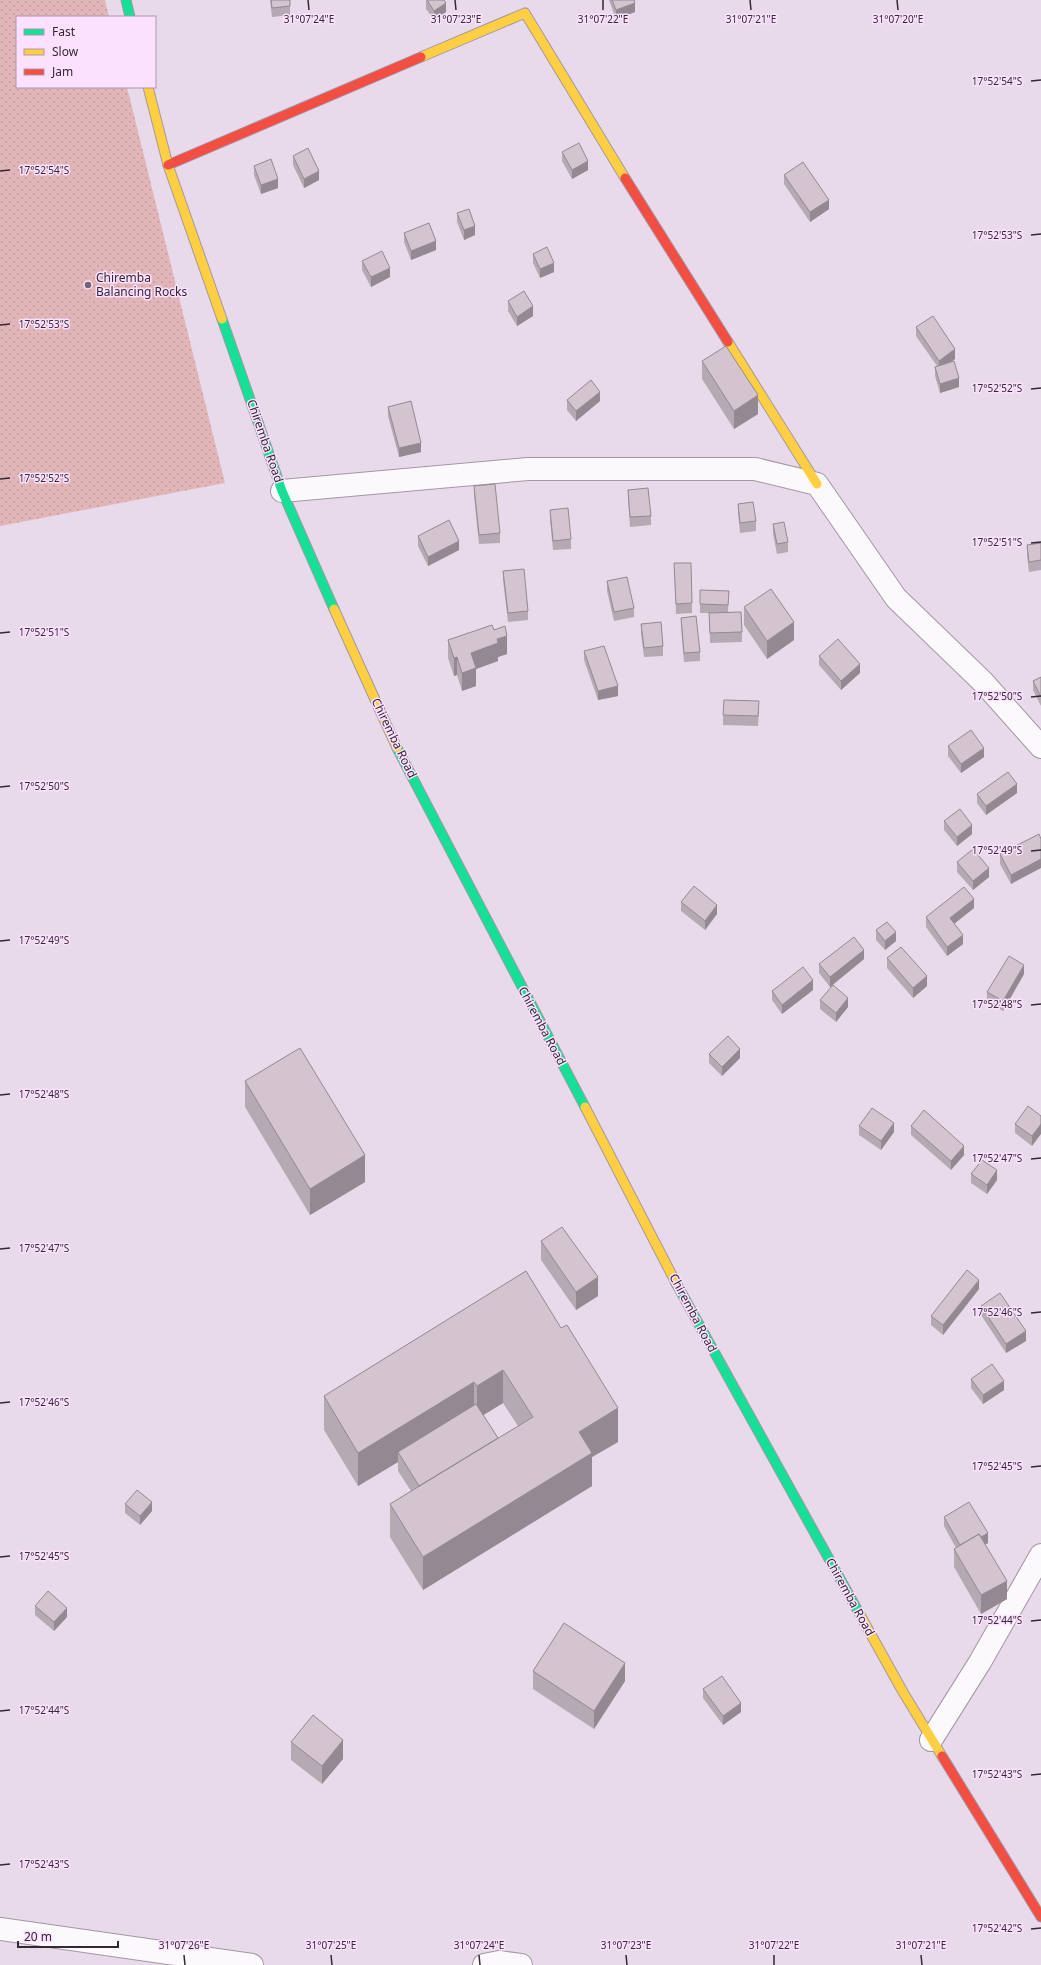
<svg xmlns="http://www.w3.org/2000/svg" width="1041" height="1965" viewBox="0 0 1041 1965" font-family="'Noto Sans',sans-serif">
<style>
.park{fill:url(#park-dots)}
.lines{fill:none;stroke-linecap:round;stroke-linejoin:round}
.street-casing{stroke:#a397a4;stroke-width:24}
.fast-casing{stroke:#a397a4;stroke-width:11}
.slow-casing{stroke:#a397a4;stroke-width:11}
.jam-casing{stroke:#a397a4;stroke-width:11}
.street{stroke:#fcf9fc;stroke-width:22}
.fast{stroke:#16e098;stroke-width:9}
.slow{stroke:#ffcf43;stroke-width:9}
.jam{stroke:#f24e42;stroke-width:9}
.wall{fill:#b5a9b2;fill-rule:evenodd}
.shaded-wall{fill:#948991}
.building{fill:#d3c4cf;stroke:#948991}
.ticks{fill:none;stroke:#332833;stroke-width:1.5}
.poi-dot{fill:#736673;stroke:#fce1ff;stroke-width:1.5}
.labels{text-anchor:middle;stroke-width:3;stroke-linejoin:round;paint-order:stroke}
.poi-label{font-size:12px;fill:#332833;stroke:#fce1ff;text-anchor:start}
.street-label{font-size:12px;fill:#332833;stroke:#fce1ff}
.ticks-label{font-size:10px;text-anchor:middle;fill:#332833;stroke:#fce1ff;stroke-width:3;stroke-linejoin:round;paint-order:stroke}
</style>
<defs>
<pattern id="park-dots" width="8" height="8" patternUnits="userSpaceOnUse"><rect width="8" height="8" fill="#e2b6b9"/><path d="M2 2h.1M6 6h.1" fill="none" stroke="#c29ca0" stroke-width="1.8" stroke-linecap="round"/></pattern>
</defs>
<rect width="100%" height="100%" fill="#e9daeb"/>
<!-- park -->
<path class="park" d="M 0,0 L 105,0 L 109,17 L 17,17 L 17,87 L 127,87 L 225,483 L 0,526 Z"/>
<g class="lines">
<defs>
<path id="street" d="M 282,491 L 528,469 L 755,469 L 817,484 L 896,598 L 984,683 L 1041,747
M 931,1740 L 980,1662 L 1041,1555
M 0,1929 L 252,1965
M 484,1965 L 499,1962 L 521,1965"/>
<path id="fast" d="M 126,0 L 130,17
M 222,319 L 282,491 L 334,609
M 397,748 L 585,1107
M 676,1283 L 859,1613"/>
<path id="slow" d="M 421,57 L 525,13 L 625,178
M 148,87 L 168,165 L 222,319
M 728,342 L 817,484
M 334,609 L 397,748
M 585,1107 L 676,1283
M 859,1613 L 903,1692 L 942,1756"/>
<path id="jam" d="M 168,165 L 421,57
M 625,178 L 728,342
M 942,1756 L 1041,1917"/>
</defs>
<!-- street casing -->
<use href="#street" class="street-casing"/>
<!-- fast casing -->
<use href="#fast" class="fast-casing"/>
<!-- slow casing -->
<use href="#slow" class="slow-casing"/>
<!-- jam casing -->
<use href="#jam" class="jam-casing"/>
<!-- street -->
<use href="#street" class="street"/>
<!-- fast -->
<use href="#fast" class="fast"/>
<!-- slow -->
<use href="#slow" class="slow"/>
<!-- jam -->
<use href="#jam" class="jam"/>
</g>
<!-- wall -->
<path class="wall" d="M 270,0 L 290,0 L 290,15 L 272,17 Z
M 426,0 L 446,12 L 434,20 L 426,9 Z
M 609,0 L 634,0 L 635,12 L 616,19 Z
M 562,152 L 588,170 L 572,179 L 562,161 Z
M 293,156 L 319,180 L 304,188 L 293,165 Z
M 254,166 L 278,188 L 261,194 L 254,175 Z
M 784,175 L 829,209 L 810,222 L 784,184 Z
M 457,213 L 475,235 L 464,240 L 457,222 Z
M 404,233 L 436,250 L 411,260 L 404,242 Z
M 533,254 L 554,272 L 540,278 L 533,263 Z
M 362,261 L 390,277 L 371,287 L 362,270 Z
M 508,301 L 533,316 L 517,326 L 508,311 Z
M 916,327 L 955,359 L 950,362 L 959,387 L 940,393 L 935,376 L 935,367 L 937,366 L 916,336 Z
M 702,361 L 758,414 L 734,429 L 702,379 Z
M 567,400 L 600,401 L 576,421 L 567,410 Z
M 388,407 L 421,452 L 399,457 L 388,416 Z
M 474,486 L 500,533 L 500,543 L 479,544 L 474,495 Z
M 628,490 L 651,516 L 651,525 L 630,527 L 628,499 Z
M 738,504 L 756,521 L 756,531 L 740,533 L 738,513 Z
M 550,510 L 571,539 L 571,549 L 553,550 L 550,519 Z
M 773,524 L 788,542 L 788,552 L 777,554 L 773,534 Z
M 418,536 L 459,550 L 428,566 L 418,546 Z
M 1041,543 L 1041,570 L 1029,572 L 1027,555 L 1027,545 Z
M 674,563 L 692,603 L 692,613 L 676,614 Z
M 503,571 L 528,611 L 528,620 L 508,622 L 503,580 Z
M 607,581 L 634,608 L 634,617 L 614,621 L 607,591 Z
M 700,590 L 729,591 L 728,612 L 742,632 L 742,642 L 710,643 L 709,613 L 700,613 Z
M 744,607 L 794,640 L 767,659 L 744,625 Z
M 681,618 L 700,652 L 700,661 L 684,662 L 681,627 Z
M 641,624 L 663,646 L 663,656 L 644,657 L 641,633 Z
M 494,630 L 507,654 L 498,657 L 498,661 L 476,669 L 476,686 L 462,691 L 457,675 L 454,676 L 448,658 L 448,640 Z
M 584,651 L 618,696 L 598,700 L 584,660 Z
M 819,656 L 860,673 L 841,690 L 819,665 Z
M 1041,677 L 1041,706 L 1033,690 L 1033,681 Z
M 759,711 L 758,726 L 723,725 L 723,715 Z
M 948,746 L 984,757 L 961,773 L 948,756 Z
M 1017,793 L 986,815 L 977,803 L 977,794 Z
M 944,821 L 972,834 L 957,846 L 944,830 Z
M 1039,834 L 1011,884 L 1000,864 L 1000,854 Z
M 957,862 L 989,877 L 973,890 L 957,872 Z
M 681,902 L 717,914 L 705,930 L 681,911 Z
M 974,908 L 954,924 L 963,944 L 947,956 L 926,927 L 926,917 Z
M 876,930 L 896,941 L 885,950 L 876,940 Z
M 887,958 L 927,986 L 913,998 L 887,968 Z
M 864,959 L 830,987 L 819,973 L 819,964 Z
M 1024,974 L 1003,1011 L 987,1002 L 987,992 Z
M 813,990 L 782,1014 L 772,1000 L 772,991 Z
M 820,1000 L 848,1007 L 836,1022 L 820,1009 Z
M 709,1054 L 740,1058 L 722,1076 L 709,1063 Z
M 245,1081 L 365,1182 L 310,1215 L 245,1107 Z
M 1041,1116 L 1032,1146 L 1015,1133 L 1015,1124 Z
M 859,1126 L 894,1132 L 881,1150 L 859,1135 Z
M 911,1126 L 964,1155 L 951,1170 L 911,1135 Z
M 971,1174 L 997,1180 L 987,1194 L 971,1183 Z
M 541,1241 L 598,1296 L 576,1310 L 541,1260 Z
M 526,1271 L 618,1442 L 592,1457 L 592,1486 L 423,1590 L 390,1537 L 390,1504 L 411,1491 L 398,1471 L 398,1462 L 358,1486 L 324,1430 L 324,1396 ZM 503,1403 L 518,1426 L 498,1438 L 483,1415 Z
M 979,1289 L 943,1335 L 931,1325 L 931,1316 Z
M 981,1306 L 1026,1341 L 1006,1353 L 981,1315 Z
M 971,1379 L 1004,1390 L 983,1404 L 971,1388 Z
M 125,1504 L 152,1511 L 140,1525 L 125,1513 Z
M 944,1517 L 988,1543 L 985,1544 L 1007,1599 L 981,1614 L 954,1567 L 954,1549 L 956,1548 L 944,1526 Z
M 35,1606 L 67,1617 L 54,1631 L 35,1615 Z
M 533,1671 L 625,1681 L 594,1729 L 533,1689 Z
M 703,1689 L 741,1712 L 723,1725 L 703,1698 Z
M 291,1742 L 343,1759 L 322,1784 L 291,1760 Z"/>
<!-- shaded-wall -->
<path class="shaded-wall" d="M 446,3 L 446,12 L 434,20 L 434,11 Z
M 635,3 L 635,12 L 616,19 L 616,10 Z
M 588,161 L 588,170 L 572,179 L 572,170 Z
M 319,171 L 319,180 L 304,188 L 304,179 Z
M 278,179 L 278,188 L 261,194 L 261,185 Z
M 829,200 L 829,209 L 810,222 L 810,212 Z
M 475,226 L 475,235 L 464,240 L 464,230 Z
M 436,241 L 436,250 L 411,260 L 411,251 Z
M 554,263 L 554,272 L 540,278 L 540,269 Z
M 390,268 L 390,277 L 371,287 L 371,277 Z
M 533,306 L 533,316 L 517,326 L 517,317 Z
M 955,349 L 955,359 L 939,370 L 939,361 Z
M 959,378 L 959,387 L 940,393 L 940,384 Z
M 600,392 L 600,401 L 576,421 L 576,411 Z
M 758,395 L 758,414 L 734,429 L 734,411 Z
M 421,443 L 421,452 L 399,457 L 399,448 Z
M 459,541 L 459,550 L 428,566 L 428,557 Z
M 794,622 L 794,640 L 767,659 L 767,641 Z
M 507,636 L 507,654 L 498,657 L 498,661 L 476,669 L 476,686 L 462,691 L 462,673 L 471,653 L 497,639 Z
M 457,657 L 457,675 L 454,676 L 454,658 Z
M 860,664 L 860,673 L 841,690 L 841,681 Z
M 618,686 L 618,696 L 598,700 L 598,691 Z
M 984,748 L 984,757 L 961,773 L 961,764 Z
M 1017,784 L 1017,793 L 986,815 L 986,806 Z
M 972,825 L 972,834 L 957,846 L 957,837 Z
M 1041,859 L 1041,868 L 1011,884 L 1011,875 Z
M 989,868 L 989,877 L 973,890 L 973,881 Z
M 974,899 L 974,908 L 950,927 L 950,918 Z
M 717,905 L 717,914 L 705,930 L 705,921 Z
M 896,932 L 896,941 L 885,950 L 885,941 Z
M 963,935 L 963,944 L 947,956 L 947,947 Z
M 864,950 L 864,959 L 830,987 L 830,977 Z
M 1024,965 L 1024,974 L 1003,1011 L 1003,1001 Z
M 927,976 L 927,986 L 913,998 L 913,988 Z
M 813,980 L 813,990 L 782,1014 L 782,1005 Z
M 848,998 L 848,1007 L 836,1022 L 836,1013 Z
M 740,1049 L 740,1058 L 722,1076 L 722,1067 Z
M 894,1123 L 894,1132 L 881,1150 L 881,1141 Z
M 1041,1124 L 1041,1134 L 1032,1146 L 1032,1136 Z
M 964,1146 L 964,1155 L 951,1170 L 951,1161 Z
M 365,1155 L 365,1182 L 310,1215 L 310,1189 Z
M 997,1170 L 997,1180 L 987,1194 L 987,1185 Z
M 598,1277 L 598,1296 L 576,1310 L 576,1292 Z
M 979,1280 L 979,1289 L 943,1335 L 943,1325 Z
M 1026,1331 L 1026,1341 L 1006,1353 L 1006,1344 Z
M 503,1370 L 503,1403 L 477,1419 L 477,1386 Z
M 1004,1381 L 1004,1390 L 983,1404 L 983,1395 Z
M 474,1382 L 474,1415 L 398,1452 L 398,1462 L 358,1486 L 358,1453 Z
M 618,1408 L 618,1442 L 592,1457 L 592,1486 L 423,1590 L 423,1557 L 579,1432 Z
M 152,1502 L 152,1511 L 140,1525 L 140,1516 Z
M 988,1533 L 988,1543 L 962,1558 L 962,1548 Z
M 1007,1581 L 1007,1599 L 981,1614 L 981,1595 Z
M 67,1608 L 67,1617 L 54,1631 L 54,1622 Z
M 625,1663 L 625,1681 L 594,1729 L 594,1711 Z
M 741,1703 L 741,1712 L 723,1725 L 723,1716 Z
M 343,1740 L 343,1759 L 322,1784 L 322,1766 Z"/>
<!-- building -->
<path class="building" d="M 271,0 L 290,0 L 290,6 L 272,8 Z
M 427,0 L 444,0 L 446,3 L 434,11 Z
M 612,0 L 634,0 L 635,3 L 616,10 Z
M 579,143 L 588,161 L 572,170 L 562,152 Z
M 308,148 L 319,171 L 304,179 L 293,156 Z
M 271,159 L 278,179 L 261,185 L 254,166 Z
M 803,162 L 829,200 L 810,212 L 784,175 Z
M 469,209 L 475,226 L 464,230 L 457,213 Z
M 429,223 L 436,241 L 411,251 L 404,233 Z
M 547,247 L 554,263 L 540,269 L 533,254 Z
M 382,251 L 390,268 L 371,277 L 362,261 Z
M 524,291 L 533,306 L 517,317 L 508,301 Z
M 933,316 L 955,349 L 939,361 L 916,327 Z
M 726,346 L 758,395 L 734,411 L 702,361 Z
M 954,361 L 959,378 L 940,384 L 935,367 Z
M 591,380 L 600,392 L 576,411 L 567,400 Z
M 411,401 L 421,443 L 399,448 L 388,407 Z
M 495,484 L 500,533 L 479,535 L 474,486 Z
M 648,488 L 651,516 L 630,517 L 628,490 Z
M 753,502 L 756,521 L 740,523 L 738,504 Z
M 568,508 L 571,539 L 553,541 L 550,510 Z
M 449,520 L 459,541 L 428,557 L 418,536 Z
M 784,522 L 788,542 L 777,544 L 773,524 Z
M 1041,543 L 1041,560 L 1029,562 L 1027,545 Z
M 674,563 L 691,563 L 692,603 L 676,604 Z
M 524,569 L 528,611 L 508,613 L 503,571 Z
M 627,577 L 634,608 L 614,612 L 607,581 Z
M 771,589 L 794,622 L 767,641 L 744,607 Z
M 700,590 L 729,591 L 728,605 L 700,604 Z
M 741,612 L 742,632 L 710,633 L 709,613 Z
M 696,616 L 700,652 L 684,653 L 681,618 Z
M 661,622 L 663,646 L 644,648 L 641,624 Z
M 492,625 L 494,630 L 505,626 L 507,636 L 497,639 L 498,643 L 471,653 L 476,668 L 462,673 L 457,657 L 454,658 L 448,640 Z
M 838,639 L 860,664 L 841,681 L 819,656 Z
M 604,646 L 618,686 L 598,691 L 584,651 Z
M 1041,677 L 1041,697 L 1033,681 Z
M 724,700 L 759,701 L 758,716 L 723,715 Z
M 971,730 L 984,748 L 961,764 L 948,746 Z
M 1008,772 L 1017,784 L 986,806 L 977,794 Z
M 960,809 L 972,825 L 957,837 L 944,821 Z
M 1039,834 L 1041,839 L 1041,859 L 1011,875 L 1000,854 Z
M 973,849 L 989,868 L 973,881 L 957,862 Z
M 694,886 L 717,905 L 705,921 L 681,902 Z
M 964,887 L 974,899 L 950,918 L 963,935 L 947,947 L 926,917 Z
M 887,922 L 896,932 L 885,941 L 876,930 Z
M 854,937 L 864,950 L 830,977 L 819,964 Z
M 901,947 L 927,976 L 913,988 L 887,958 Z
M 1009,956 L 1024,965 L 1003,1001 L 987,992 Z
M 803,967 L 813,980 L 782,1005 L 772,991 Z
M 833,985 L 848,998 L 836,1013 L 820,1000 Z
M 728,1036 L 740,1049 L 722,1067 L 709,1054 Z
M 300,1048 L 365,1155 L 310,1189 L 245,1081 Z
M 1028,1106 L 1041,1116 L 1041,1124 L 1032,1136 L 1015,1124 Z
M 872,1108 L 894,1123 L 881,1141 L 859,1126 Z
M 924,1110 L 964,1146 L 951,1161 L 911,1126 Z
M 982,1160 L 997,1170 L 987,1185 L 971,1174 Z
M 562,1227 L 598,1277 L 576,1292 L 541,1241 Z
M 967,1270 L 979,1280 L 943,1325 L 931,1316 Z
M 526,1271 L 561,1328 L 567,1325 L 618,1408 L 579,1432 L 592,1453 L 423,1557 L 390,1504 L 533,1417 L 503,1370 L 477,1386 L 474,1382 L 358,1453 L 324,1396 Z
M 1000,1293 L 1026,1331 L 1006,1344 L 981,1306 Z
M 992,1364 L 1004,1381 L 983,1395 L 971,1379 Z
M 476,1404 L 498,1438 L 419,1486 L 398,1452 Z
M 137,1490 L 152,1502 L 140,1516 L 125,1504 Z
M 969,1502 L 988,1533 L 981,1537 L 979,1534 L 960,1545 L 944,1517 Z
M 979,1534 L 1007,1581 L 981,1595 L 954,1549 Z
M 48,1591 L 67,1608 L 54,1622 L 35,1606 Z
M 564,1623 L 625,1663 L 594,1711 L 533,1671 Z
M 722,1676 L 741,1703 L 723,1716 L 703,1689 Z
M 313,1715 L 343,1740 L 322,1766 L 291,1742 Z"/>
<!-- ticks -->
<path class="ticks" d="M 308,0 L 309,10M 455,0 L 456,10M 603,0 L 603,10M 750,0 L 751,10M 897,0 L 898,10M 1031,81 L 1041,80M 0,171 L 10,170M 1031,235 L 1041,234M 0,325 L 10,324M 1031,389 L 1041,388M 0,479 L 10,478M 1031,543 L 1041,542M 0,633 L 10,632M 1031,697 L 1041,696M 0,787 L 10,786M 1031,851 L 1041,850M 0,941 L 10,940M 1031,1005 L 1041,1004M 0,1095 L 10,1094M 1031,1159 L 1041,1158M 0,1249 L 10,1248M 1031,1313 L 1041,1312M 0,1403 L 10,1402M 1031,1467 L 1041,1466M 0,1557 L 10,1556M 1031,1621 L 1041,1620M 0,1711 L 10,1710M 1031,1775 L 1041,1774M 0,1865 L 10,1864M 1031,1929 L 1041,1928M 184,1955 L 185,1965M 331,1955 L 332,1965M 479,1955 L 480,1965M 626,1955 L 627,1965M 774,1955 L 774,1965M 921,1955 L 922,1965"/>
<!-- markers -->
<circle class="poi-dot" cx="88" cy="285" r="4"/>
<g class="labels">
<!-- poi labels -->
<g class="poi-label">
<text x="96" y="282">Chiremba<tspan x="96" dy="14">Balancing Rocks</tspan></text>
</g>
<!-- street labels -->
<g class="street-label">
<text transform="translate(265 441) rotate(71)" y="4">Chiremba Road</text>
<text transform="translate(394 738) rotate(64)" y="4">Chiremba Road</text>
<text transform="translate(542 1026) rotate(62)" y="4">Chiremba Road</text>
<text transform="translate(693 1313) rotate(62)" y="4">Chiremba Road</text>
<text transform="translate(850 1597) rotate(61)" y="4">Chiremba Road</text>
</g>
</g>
<g class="ticks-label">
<text x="309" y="23">31°07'24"E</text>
<text x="456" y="23">31°07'23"E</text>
<text x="603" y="23">31°07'22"E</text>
<text x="751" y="23">31°07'21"E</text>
<text x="898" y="23">31°07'20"E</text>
<text x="997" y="85">17°52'54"S</text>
<text x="44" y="174">17°52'54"S</text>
<text x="997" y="239">17°52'53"S</text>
<text x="44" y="328">17°52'53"S</text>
<text x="997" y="392">17°52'52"S</text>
<text x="44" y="482">17°52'52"S</text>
<text x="997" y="546">17°52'51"S</text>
<text x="44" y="636">17°52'51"S</text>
<text x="997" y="700">17°52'50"S</text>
<text x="44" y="790">17°52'50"S</text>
<text x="997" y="854">17°52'49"S</text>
<text x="44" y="944">17°52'49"S</text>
<text x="997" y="1008">17°52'48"S</text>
<text x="44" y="1098">17°52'48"S</text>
<text x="997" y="1162">17°52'47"S</text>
<text x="44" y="1252">17°52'47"S</text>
<text x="997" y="1316">17°52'46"S</text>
<text x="44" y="1406">17°52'46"S</text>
<text x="997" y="1470">17°52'45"S</text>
<text x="44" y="1560">17°52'45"S</text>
<text x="997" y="1624">17°52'44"S</text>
<text x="44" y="1714">17°52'44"S</text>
<text x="997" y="1778">17°52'43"S</text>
<text x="44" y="1868">17°52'43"S</text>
<text x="997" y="1932">17°52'42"S</text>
<text x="184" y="1949">31°07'26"E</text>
<text x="331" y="1949">31°07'25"E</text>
<text x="479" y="1949">31°07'24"E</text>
<text x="626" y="1949">31°07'23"E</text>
<text x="774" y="1949">31°07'22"E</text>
<text x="921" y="1949">31°07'21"E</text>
</g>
<!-- legend -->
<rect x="16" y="16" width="140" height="72" fill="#fce1ff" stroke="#ac97ad"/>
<rect x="24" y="29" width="20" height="6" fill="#16e098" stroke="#ac97ad"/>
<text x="52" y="36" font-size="12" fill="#332833">Fast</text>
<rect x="24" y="49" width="20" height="6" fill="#ffcf43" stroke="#ac97ad"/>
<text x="52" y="56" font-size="12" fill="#332833">Slow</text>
<rect x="24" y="69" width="20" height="6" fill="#f24e42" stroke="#ac97ad"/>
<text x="52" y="76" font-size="12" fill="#332833">Jam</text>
<!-- scale -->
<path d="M18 1941v6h100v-6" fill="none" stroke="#332833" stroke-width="2"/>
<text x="24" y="1941" font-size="12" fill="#332833" stroke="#fce1ff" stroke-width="3" paint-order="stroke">20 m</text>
</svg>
